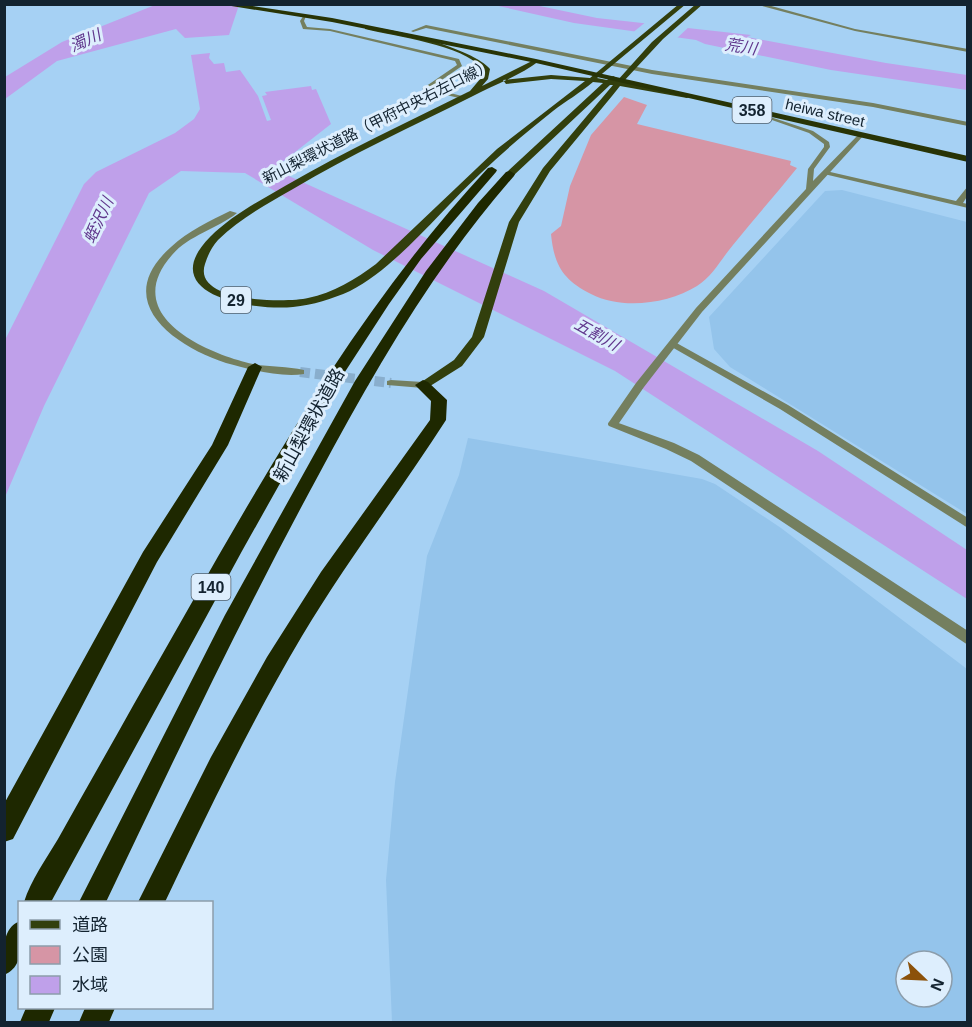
<svg xmlns="http://www.w3.org/2000/svg" width="972" height="1027" viewBox="0 0 972 1027" font-family="Arial,'Noto Sans JP',sans-serif">
<style>
.built{fill:#94c4eb;fill-rule:evenodd}
.green{fill:#d695a5}
.water{fill:#bfa0ea}
.pier{fill:#a6d1f4}
.lines{fill:none;stroke-linecap:round;stroke-linejoin:round}
.tertiary-tunnel{stroke:#89aecd;stroke-width:10;stroke-dasharray:10 5;stroke-linecap:butt}
.minor{fill:#747f5f;fill-rule:evenodd}
.tertiary{fill:#747f5f;fill-rule:evenodd}
.primary{fill:#323f0d;fill-rule:evenodd}
.trunk{fill:#283406;fill-rule:evenodd}
.motorway{fill:#1e2800;fill-rule:evenodd}
.labels{text-anchor:middle;stroke-width:6;stroke-linejoin:round;paint-order:stroke}
.far-street-label{font-size:15px;fill:#132330;stroke:#ddeefd}
.far-water-label{font-size:16px;font-style:italic;fill:#60378d;stroke:#ddeefd}
.shield{fill:#ddeefd;stroke:#50606e;stroke-width:1.5}
.shield-label{font-size:16px;font-weight:bold;fill:#132330}
.street-label{font-size:18px;fill:#132330;stroke:#ddeefd}
</style>
<rect width="100%" height="100%" fill="#a6d1f4"/>
<!-- built -->
<path class="built" d="M 842,190 L 967,222 L 967,514 L 730,367 L 714,349 L 709,317 L 825,191 Z
M 468,438 L 702,479 L 715,484 L 781,528 L 967,669 L 967,1022 L 392,1022 L 386,880 L 395,782 L 427,556 L 459,475 ZM 906,961 L 942,961 L 942,997 L 906,997 Z"/>
<!-- green -->
<path class="green" d="M 624,97 L 647,105 L 637,124 L 791,161 L 790,165 L 797,168 C 776,194 754,219 733,245 C 721,259 713,276 697,286 C 668,304 622,310 591,294 C 563,280 554,265 551,234 L 561,226 L 570,186 L 591,135 Z"/>
<!-- water -->
<path class="water" d="M 155,5 L 239,5 L 229,35 L 185,38 L 176,29 L 57,61 L 5,99 L 5,77 L 62,42 Z
M 494,5 L 535,5 L 597,18 L 751,35 L 747,37 L 886,63 L 967,75 L 967,90 L 831,70 L 705,44 L 696,40 L 574,23 Z
M 210,53 L 209,58 L 214,64 L 224,63 L 226,72 L 240,70 L 258,96 L 267,121 L 271,120 L 262,96 L 267,95 L 265,92 L 311,86 L 312,90 L 316,89 L 331,124 L 281,163 L 280,172 L 544,291 L 818,451 L 967,550 L 967,599 L 615,371 L 373,250 L 245,173 L 181,171 L 149,193 L 44,406 L 5,497 L 5,340 L 84,184 L 96,172 L 175,133 L 194,119 L 200,109 L 191,55 Z"/>
<!-- pier -->
<path class="pier" d="M 647,21 L 690,26 L 675,40 L 631,34 Z"/>
<g class="lines">
<!-- tertiary-tunnel -->
<path class="tertiary-tunnel" d="M 300,372 L 391,383"/>
<!-- minor -->
<path class="minor" d="M 755,4 L 764,4 L 855,29 L 968,49 L 968,52 L 855,31 Z
M 304,15 L 306,16 L 304,21 L 307,27 L 330,29 L 459,59 L 462,66 L 430,88 L 466,97 L 463,99 L 422,89 L 457,65 L 455,61 L 330,31 L 303,29 L 300,21 Z
M 426,25 L 652,70 L 873,103 L 968,122 L 968,126 L 873,107 L 652,74 L 426,28 L 413,32 L 411,31 Z
M 826,171 L 956,201 L 968,186 L 968,195 L 963,203 L 968,204 L 968,208 L 824,174 L 824,172 Z
M 673,341 L 788,405 L 968,518 L 968,528 L 780,409 L 670,346 L 670,342 Z
M 613,421 L 674,443 L 699,455 L 968,631 L 968,645 L 691,461 L 666,449 L 609,426 L 608,424 L 609,422 Z"/>
<!-- tertiary -->
<path class="tertiary" d="M 746,109 L 813,131 L 829,142 L 830,147 L 814,169 L 813,181 L 859,134 L 864,135 L 702,312 L 644,387 L 617,426 L 609,426 L 608,424 L 609,422 L 636,383 L 696,308 L 806,189 L 808,169 L 824,147 L 824,144 L 809,133 L 746,111 Z
M 230,211 L 237,213 C 217,229 189,235 172,255 C 119,315 205,353 253,364 C 270,367 287,366 304,370 L 304,374 C 281,378 248,369 226,363 C 174,346 110,301 171,247 C 188,231 210,221 230,211 Z
M 391,380 L 423,382 L 428,385 L 423,388 L 387,385 L 387,381 Z"/>
<!-- primary -->
<path class="primary" d="M 679,4 L 686,4 L 597,78 L 607,80 L 613,76 L 617,78 L 614,81 L 617,81 L 652,42 L 696,4 L 703,4 L 663,39 L 623,82 L 691,96 L 687,98 L 620,86 L 612,96 L 550,171 L 519,222 L 484,337 L 462,366 L 427,388 L 419,388 L 417,385 L 454,360 L 472,337 L 509,222 L 543,168 L 613,85 L 610,85 L 513,176 L 507,176 L 507,172 L 603,83 L 593,82 C 580,93 566,101 553,111 C 528,131 504,151 481,173 C 442,209 396,268 350,291 C 332,299 313,305 293,307 C 253,311 153,295 210,237 C 231,216 259,201 285,186 C 345,151 408,122 470,91 L 481,78 L 483,69 C 462,44 396,37 365,29 L 365,27 C 391,27 474,49 490,69 L 488,79 L 482,86 L 534,60 L 539,61 C 520,76 493,85 471,97 C 411,127 350,155 293,189 C 267,204 239,219 218,240 C 211,248 208,255 205,264 C 192,303 287,303 308,298 C 333,293 356,279 376,264 L 497,149 L 585,81 L 551,79 L 506,84 L 503,80 L 551,75 L 590,78 Z"/>
<!-- trunk -->
<path class="trunk" d="M 219,4 L 239,4 L 332,18 L 536,59 L 968,156 L 968,162 L 536,63 L 332,22 Z"/>
<!-- motorway -->
<path class="motorway" d="M 492,167 L 497,170 L 496,172 L 421,259 L 389,304 L 328,398 L 242,551 L 51,902 L 24,902 C 31,880 46,859 58,839 C 83,794 109,749 134,704 C 241,518 341,326 488,168 Z
M 510,171 L 515,174 L 514,176 C 434,267 375,370 318,476 C 242,616 174,759 106,902 L 79,902 L 225,615 L 355,381 L 426,271 L 478,203 L 506,172 Z
M 255,363 L 262,367 L 228,445 L 157,562 L 13,839 L 4,842 L 4,804 L 143,552 L 212,445 L 248,367 Z
M 423,380 L 428,382 L 447,400 L 446,420 C 399,493 347,561 302,636 C 251,722 208,812 165,902 L 138,902 L 211,757 L 267,657 L 321,572 L 430,420 L 431,401 L 415,385 Z
M 20,921 C 20,941 26,966 4,975 C 4,955 0,929 20,921 Z
M 26,1008 L 55,1008 L 49,1022 L 20,1022 Z
M 85,1008 L 115,1008 L 109,1022 L 79,1022 Z"/>
</g>
<g class="labels">
<!-- far-street labels -->
<g class="far-street-label">
<text transform="translate(825 113) rotate(13)" y="5">heiwa street</text>
<text transform="translate(377 122) rotate(-27)" y="5">新山梨環状道路（甲府中央右左口線）</text>
</g>
<!-- far-water labels -->
<g class="far-water-label">
<text transform="translate(85 40) rotate(-24)" y="6">濁川</text>
<text transform="translate(741 46) rotate(9)" y="6">荒川</text>
<text transform="translate(98 220) rotate(-65)" y="6">蛭沢川</text>
<text transform="translate(597 334) rotate(29)" y="6">五割川</text>
</g>
<!-- shield labels -->
<g class="shield">
<rect x="732.5" y="97" width="39" height="26" rx="4.5"/>
<rect x="221" y="287" width="30" height="26" rx="4.5"/>
<rect x="191.5" y="574" width="39" height="26" rx="4.5"/>
</g>
<g class="shield-label">
<text x="752" y="116">358</text>
<text x="236" y="306">29</text>
<text x="211" y="593">140</text>
</g>
<!-- street labels -->
<g class="street-label">
<text transform="translate(309 425) rotate(-61)" y="6">新山梨環状道路</text>
</g>
</g>
<!-- border -->
<rect width="972" height="1027" fill="none" stroke="#132330" stroke-width="12"/>
<!-- legend -->
<rect x="18" y="901" width="195" height="108" fill="#ddeefd" stroke="#8c9dab" stroke-width="1.5"/>
<rect x="30" y="920" width="30" height="9" fill="#323f0d" stroke="#8c9dab" stroke-width="1.5"/>
<text x="72" y="931" font-size="18" fill="#132330">道路</text>
<rect x="30" y="946" width="30" height="18" fill="#d695a5" stroke="#8c9dab" stroke-width="1.5"/>
<text x="72" y="961" font-size="18" fill="#132330">公園</text>
<rect x="30" y="976" width="30" height="18" fill="#bfa0ea" stroke="#8c9dab" stroke-width="1.5"/>
<text x="72" y="991" font-size="18" fill="#132330">水域</text>
<!-- north arrow -->
<g transform="translate(924 979) rotate(113)"><circle r="28" fill="#ddeefd" stroke="#8c9dab" stroke-width="1.5"/>
<path d="M0-4.5L10 22L0 15L-10 22Z" fill="#8b510a"/>
<text y="-9" font-size="16" font-weight="bold" text-anchor="middle" fill="#132330">N</text>
</g>
</svg>
